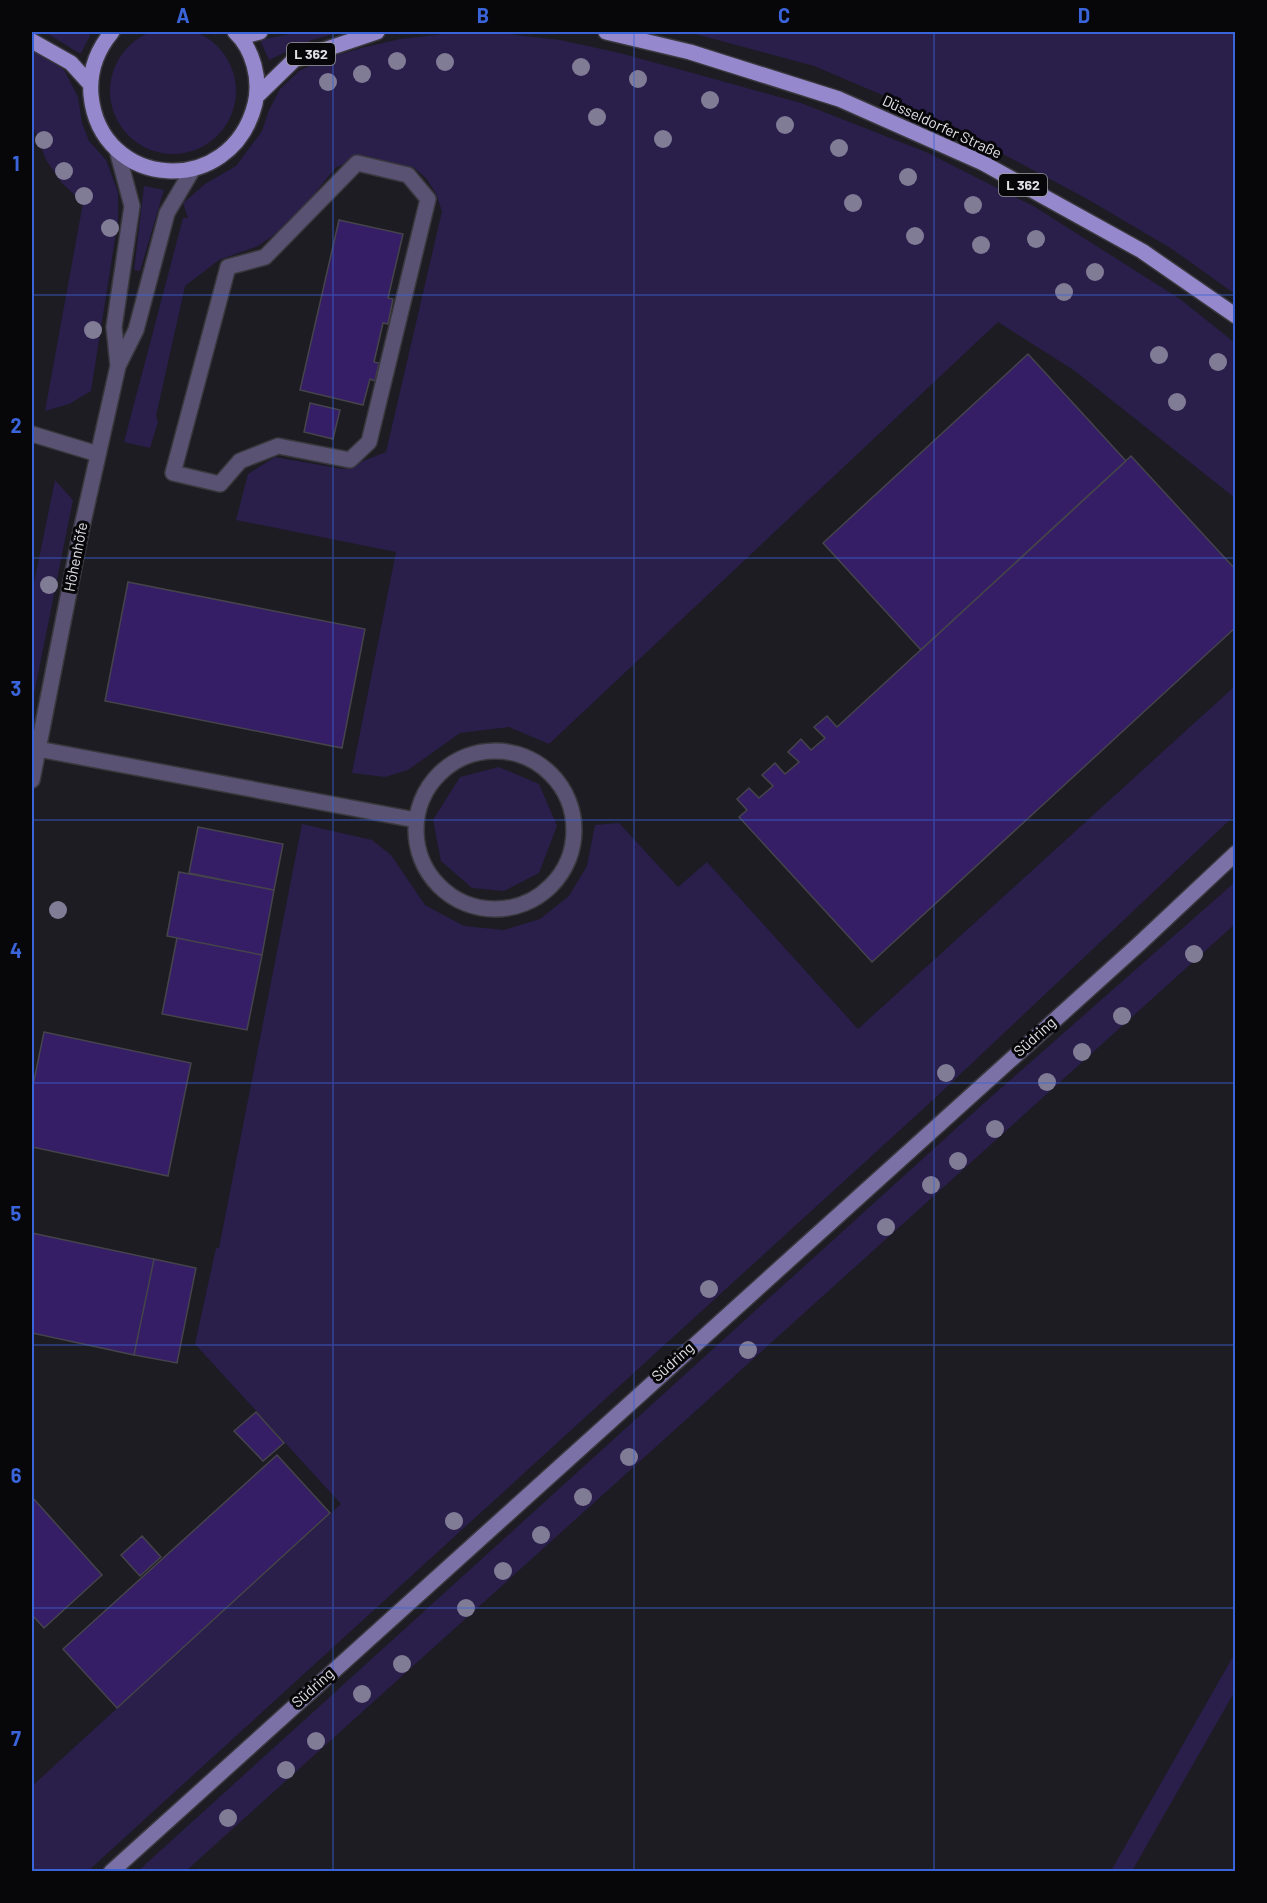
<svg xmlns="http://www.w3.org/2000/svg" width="1267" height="1903" viewBox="0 0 1267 1903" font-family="Barlow,sans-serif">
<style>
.green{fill:#2a1e4a}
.building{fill:#351e65;stroke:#45444b;stroke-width:1.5}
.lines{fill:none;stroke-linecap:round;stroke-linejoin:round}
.service-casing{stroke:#38383d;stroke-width:18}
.minor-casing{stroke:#38383d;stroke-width:18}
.secondary-casing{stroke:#38383d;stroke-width:18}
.primary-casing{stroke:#38383d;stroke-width:18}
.service{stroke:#595273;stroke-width:15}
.minor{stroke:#595273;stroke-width:15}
.secondary{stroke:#7b71a6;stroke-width:15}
.primary{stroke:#9688cc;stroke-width:15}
.tree{fill:#817c96}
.grid{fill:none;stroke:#3a64da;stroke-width:1.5;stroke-opacity:0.55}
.labels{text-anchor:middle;stroke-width:6;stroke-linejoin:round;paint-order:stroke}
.shield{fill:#070709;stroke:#a0a0a3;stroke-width:1.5}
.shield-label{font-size:14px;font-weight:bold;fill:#e1e1e5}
.street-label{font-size:15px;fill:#e1e1e5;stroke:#070709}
.neatline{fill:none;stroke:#3a64da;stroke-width:2}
.grid-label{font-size:20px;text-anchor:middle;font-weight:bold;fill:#3a64da}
</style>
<rect width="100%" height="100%" fill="#1d1c22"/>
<!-- green -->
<path class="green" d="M110 91a63 63 0 1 1 126 0a63 63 0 1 1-126 0Z
M 45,32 L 78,32 L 89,34 L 90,36 L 81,53 L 79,53 Z
M 300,32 L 339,32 L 312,40 L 269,60 L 260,40 Z
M 688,32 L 1235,32 L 1235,294 L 1172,249 L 1089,200 L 1018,162 L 901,103 L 814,66 Z
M 500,33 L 560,40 L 620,53 L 801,103 L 926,152 L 1035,207 L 1180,299 L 1235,343 L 1235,498 L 1075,371 L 998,322 L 549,744 L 509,727 L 460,733 L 408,770 L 385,777 L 352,773 L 396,552 L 236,520 L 248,474 L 275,457 L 343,469 L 386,452 L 442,211 L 436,194 L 426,178 L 413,167 L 364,159 L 336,167 L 291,223 L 258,246 L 219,260 L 185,286 L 156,416 L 158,422 L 150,448 L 124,442 L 183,218 L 188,218 L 183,203 L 205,184 L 236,166 L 262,131 L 269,110 L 280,89 L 299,71 L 327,58 L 365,47 L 400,39 L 444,34 Z
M 32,48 L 64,70 L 78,97 L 82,123 L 89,141 L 106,160 L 118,192 L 118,220 L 91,391 L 69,404 L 45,411 L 83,203 L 62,183 L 46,160 L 32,124 Z
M 144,186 L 164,190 L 140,271 L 134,270 Z
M 55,480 L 73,500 L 32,704 L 32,593 Z
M 1235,686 L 1235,815 L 934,1099 L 88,1871 L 32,1871 L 32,1786 L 341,1504 L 195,1344 L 216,1248 L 219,1248 L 302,824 L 372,840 L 391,855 L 425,905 L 464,926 L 504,930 L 540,919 L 569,896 L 587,866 L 595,825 L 619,823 L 678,887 L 707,862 L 858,1029 Z
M 499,767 L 539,784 L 557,826 L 539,873 L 504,891 L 472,888 L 441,861 L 433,820 L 460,777 Z
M 1235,882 L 1235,924 L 186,1871 L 138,1871 L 983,1104 Z
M 1235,1653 L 1235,1691 L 1132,1871 L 1111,1871 Z"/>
<!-- building -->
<path class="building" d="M 339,220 L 403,234 L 388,298 L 393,299 L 388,324 L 383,323 L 374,362 L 379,363 L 375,381 L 370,379 L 363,405 L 300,390 Z
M 1028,354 L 1126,461 L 921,650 L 823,543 Z
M 310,403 L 340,410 L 333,439 L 304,432 Z
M 1131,456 L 1236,570 L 1236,627 L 872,962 L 739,817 L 747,810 L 737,799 L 749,788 L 759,798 L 773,786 L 762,775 L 775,763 L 785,774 L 799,762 L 788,752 L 801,739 L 811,750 L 825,738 L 814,727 L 827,716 L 837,727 Z
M 128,582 L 365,629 L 342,748 L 105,701 Z
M 198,827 L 283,844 L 274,890 L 189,873 Z
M 179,872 L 274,890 L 262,955 L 167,936 Z
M 177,938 L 262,955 L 247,1030 L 162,1014 Z
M 44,1032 L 191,1063 L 168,1176 L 32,1147 L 32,1090 Z
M 32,1233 L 154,1259 L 134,1355 L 32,1333 Z
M 154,1259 L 196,1268 L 177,1363 L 134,1355 Z
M 256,1412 L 284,1443 L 263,1461 L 234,1431 Z
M 277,1455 L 330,1513 L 117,1708 L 63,1649 Z
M 32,1497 L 102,1575 L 44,1628 L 32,1615 Z
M 142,1536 L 161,1557 L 140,1576 L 121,1555 Z"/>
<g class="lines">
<defs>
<path id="service" d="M 357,163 L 408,175 L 428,199 L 369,442 L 350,460 L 278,446 L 240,461 L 220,484 L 173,473 L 228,267 L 265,257 Z
M 32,434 L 98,454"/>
<path id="minor" d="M 117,150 L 132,206 L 114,327 L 118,366
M 38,749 L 416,820
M416 830a79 79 0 1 1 158 0a79 79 0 1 1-158 0Z
M 32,780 L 81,531 L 118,366 L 136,330 L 167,213 L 193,169"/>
<path id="secondary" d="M 111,1872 L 1139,944 L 1236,853"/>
<path id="primary" d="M 112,32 C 97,50 89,71 91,95 C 100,190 231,199 255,104 C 261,79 253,49 235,32
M 606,32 L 690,52 L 839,99 L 983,163 L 1142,251 L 1236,316
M 241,37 L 260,32
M 32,41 L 71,63 L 90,84
M 257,96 L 294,60 L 377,32"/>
</defs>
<!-- service casing -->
<use href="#service" class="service-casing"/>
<!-- minor casing -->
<use href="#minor" class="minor-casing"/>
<!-- secondary casing -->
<use href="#secondary" class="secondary-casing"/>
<!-- primary casing -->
<use href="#primary" class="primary-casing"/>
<!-- service -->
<use href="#service" class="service"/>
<!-- minor -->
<use href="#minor" class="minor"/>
<!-- secondary -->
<use href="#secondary" class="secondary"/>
<!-- primary -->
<use href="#primary" class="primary"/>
</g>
<!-- trees -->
<g class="tree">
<circle cx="397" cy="61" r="9"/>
<circle cx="445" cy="62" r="9"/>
<circle cx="581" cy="67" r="9"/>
<circle cx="362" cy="74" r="9"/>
<circle cx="638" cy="79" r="9"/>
<circle cx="328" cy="82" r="9"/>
<circle cx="710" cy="100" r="9"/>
<circle cx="597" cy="117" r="9"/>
<circle cx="785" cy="125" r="9"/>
<circle cx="663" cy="139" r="9"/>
<circle cx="44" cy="140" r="9"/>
<circle cx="839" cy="148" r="9"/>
<circle cx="64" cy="171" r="9"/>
<circle cx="908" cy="177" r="9"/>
<circle cx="84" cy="196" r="9"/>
<circle cx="853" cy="203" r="9"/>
<circle cx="973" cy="205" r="9"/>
<circle cx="110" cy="228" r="9"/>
<circle cx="915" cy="236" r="9"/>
<circle cx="1036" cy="239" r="9"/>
<circle cx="981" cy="245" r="9"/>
<circle cx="1095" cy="272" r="9"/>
<circle cx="1064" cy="292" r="9"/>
<circle cx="93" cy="330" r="9"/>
<circle cx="1159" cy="355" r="9"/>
<circle cx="1218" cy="362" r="9"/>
<circle cx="1177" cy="402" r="9"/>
<circle cx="49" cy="585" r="9"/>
<circle cx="58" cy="910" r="9"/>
<circle cx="1194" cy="954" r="9"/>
<circle cx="1122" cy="1016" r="9"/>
<circle cx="1082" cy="1052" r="9"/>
<circle cx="946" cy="1073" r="9"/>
<circle cx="1047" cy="1082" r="9"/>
<circle cx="995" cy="1129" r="9"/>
<circle cx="958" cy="1161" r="9"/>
<circle cx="931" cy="1185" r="9"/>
<circle cx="886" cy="1227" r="9"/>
<circle cx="709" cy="1289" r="9"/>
<circle cx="748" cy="1350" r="9"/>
<circle cx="629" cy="1457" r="9"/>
<circle cx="583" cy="1497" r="9"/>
<circle cx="454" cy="1521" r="9"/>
<circle cx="541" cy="1535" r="9"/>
<circle cx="503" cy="1571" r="9"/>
<circle cx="466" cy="1608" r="9"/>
<circle cx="402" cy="1664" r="9"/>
<circle cx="362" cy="1694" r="9"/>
<circle cx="316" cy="1741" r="9"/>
<circle cx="286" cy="1770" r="9"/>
<circle cx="228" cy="1818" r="9"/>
</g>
<!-- grid -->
<path class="grid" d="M 333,32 L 333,1872M 634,32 L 634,1872M 934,32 L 934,1872M 32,295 L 1236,295M 32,558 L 1236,558M 32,820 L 1236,820M 32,1083 L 1236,1083M 32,1345 L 1236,1345M 32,1608 L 1236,1608"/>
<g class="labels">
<!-- shield labels -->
<g class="shield">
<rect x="287" y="43" width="48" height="22" rx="4.5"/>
<rect x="999" y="174" width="48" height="22" rx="4.5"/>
</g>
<g class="shield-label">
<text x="311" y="59">L 362</text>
<text x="1023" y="190">L 362</text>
</g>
<!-- street labels -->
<g class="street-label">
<text transform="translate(942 127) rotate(25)" y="5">Düsseldorfer Straße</text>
<text transform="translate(76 557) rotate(-79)" y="5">Höhenhöfe</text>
<text transform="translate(1035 1037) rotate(-42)" y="5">Südring</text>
<text transform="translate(673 1362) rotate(-42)" y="5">Südring</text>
<text transform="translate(313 1688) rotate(-42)" y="5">Südring</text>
</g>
</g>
<!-- border -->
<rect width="1267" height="1903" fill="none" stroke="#070709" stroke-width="66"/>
<rect x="33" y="33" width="1201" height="1837" class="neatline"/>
<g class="grid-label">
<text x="183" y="23">A</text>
<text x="483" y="23">B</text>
<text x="784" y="23">C</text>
<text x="1084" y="23">D</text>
<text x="16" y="171">1</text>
<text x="16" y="433">2</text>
<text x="16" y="696">3</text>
<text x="16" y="958">4</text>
<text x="16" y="1221">5</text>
<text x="16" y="1483">6</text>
<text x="16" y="1746">7</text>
</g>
</svg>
